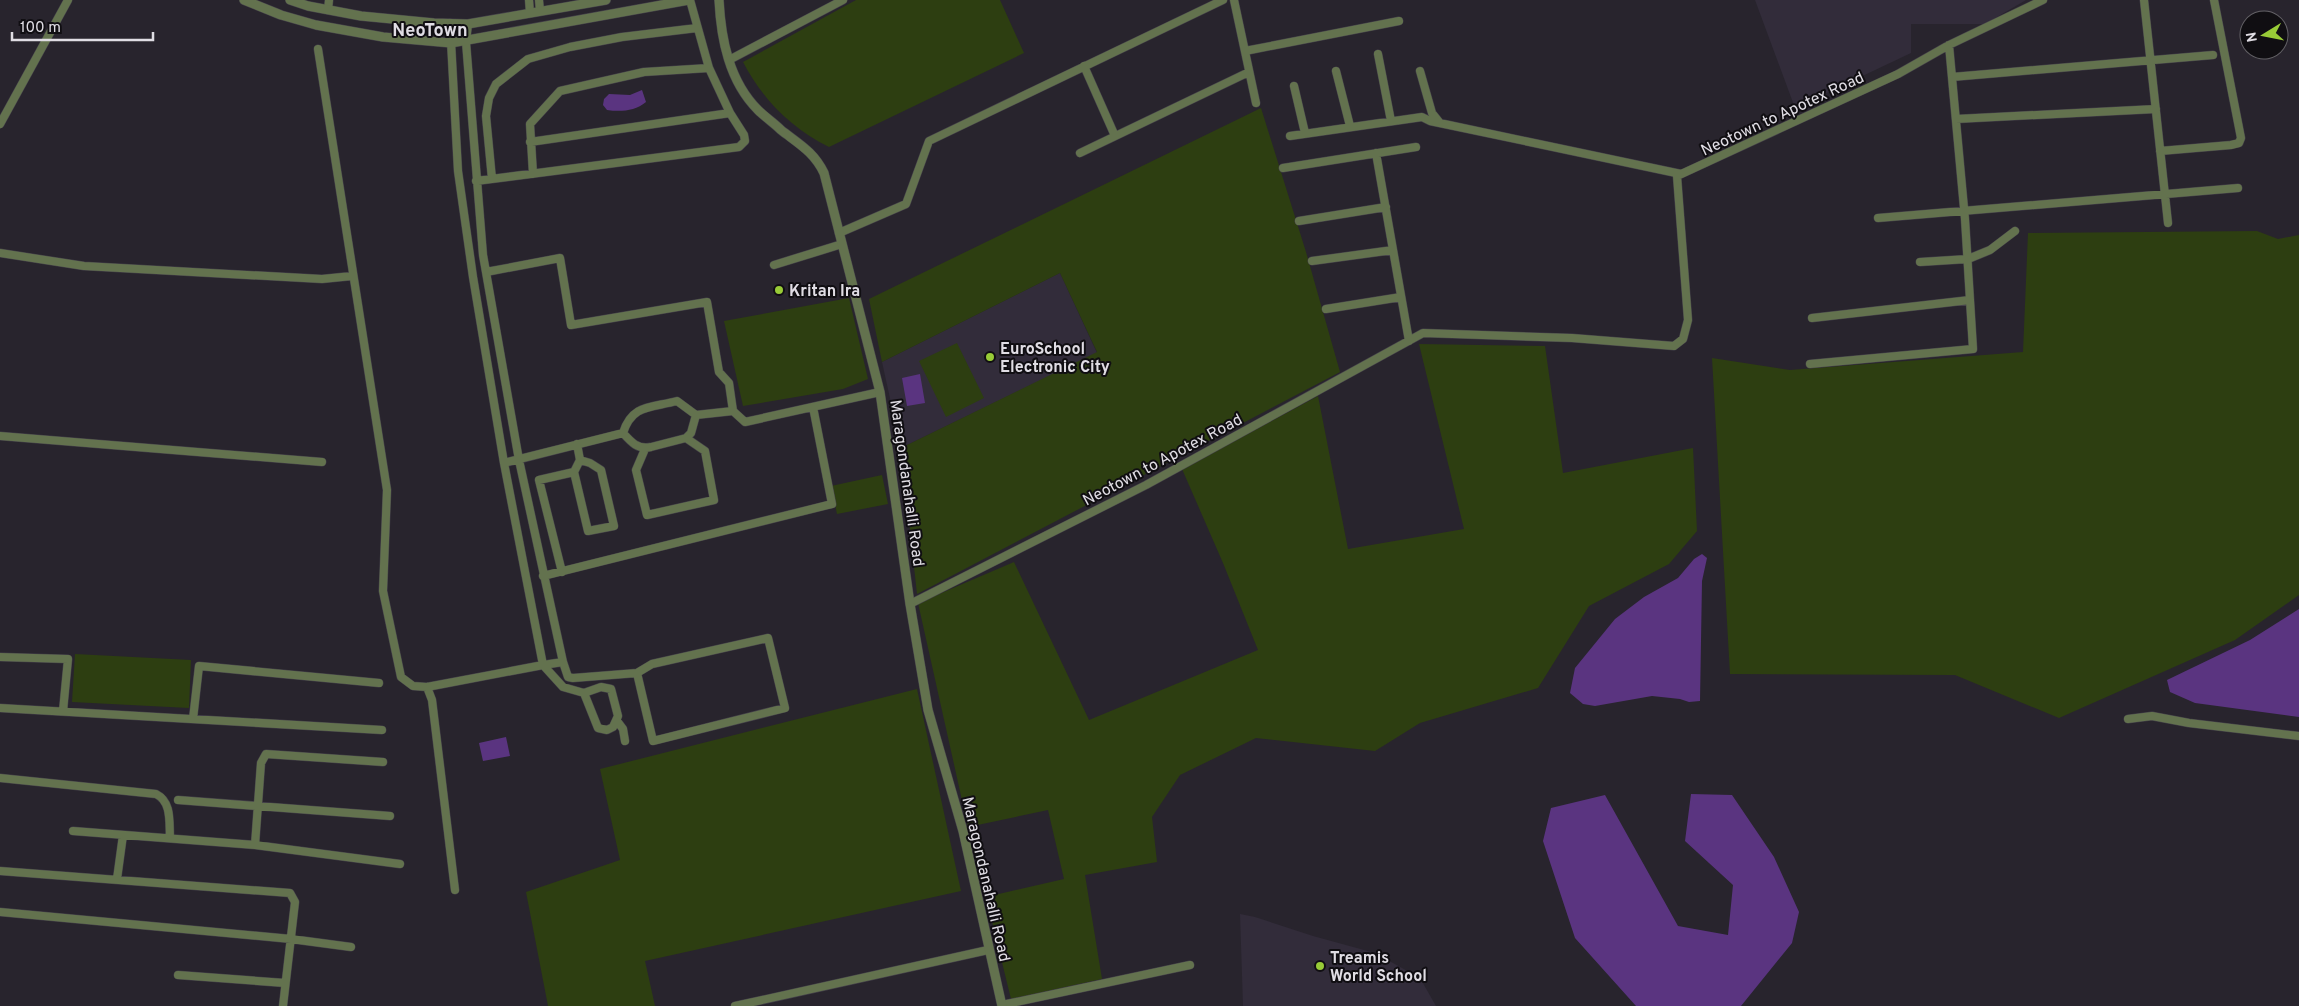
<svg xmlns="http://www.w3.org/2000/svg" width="2299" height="1006" viewBox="0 0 2299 1006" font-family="Overpass,sans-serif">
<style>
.built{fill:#322c3a}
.green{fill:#2d3e11}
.water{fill:#5a3480}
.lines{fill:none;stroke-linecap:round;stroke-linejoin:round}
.minor-casing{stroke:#45424a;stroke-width:9}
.tertiary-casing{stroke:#45424a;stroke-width:10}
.minor{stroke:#63724e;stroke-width:8}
.tertiary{stroke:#63724e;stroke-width:9}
.poi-dot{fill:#98cb37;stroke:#100e12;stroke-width:2}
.labels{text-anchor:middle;stroke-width:4;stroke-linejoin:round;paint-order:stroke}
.street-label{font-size:16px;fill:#e0dde4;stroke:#100e12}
.poi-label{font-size:16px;font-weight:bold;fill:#e0dde4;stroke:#100e12;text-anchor:start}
.neighbourhood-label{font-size:18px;font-weight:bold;fill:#e0dde4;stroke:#100e12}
</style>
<rect width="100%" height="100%" fill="#28242d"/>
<!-- built -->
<path class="built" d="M 1755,0 L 2026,0 L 1985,24 L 1911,24 L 1911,53 L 1795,108 Z
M 1060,273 L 1097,353 L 901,448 L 882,362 Z
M 1240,914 L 1255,917 L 1313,936 L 1375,953 L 1420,978 L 1436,1006 L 1243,1006 Z"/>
<!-- green -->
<path class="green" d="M 856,0 L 1000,0 L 1024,53 L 829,147 C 791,128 763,100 743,62 Z
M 1261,108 L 1306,252 L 1340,372 L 917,594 L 901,448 L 1097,352 L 1060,273 L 882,362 L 869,299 Z
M 2257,231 L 2278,239 L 2299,235 L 2299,595 L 2235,640 L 2059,718 L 1955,675 L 1730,674 L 1712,358 L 1790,370 L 2023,352 L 2028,233 Z
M 849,298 L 868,379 L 843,389 L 743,406 L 724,321 Z
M 957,343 L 984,398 L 946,417 L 919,361 Z
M 1419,344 L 1545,346 L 1563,473 L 1693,448 L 1697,531 L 1669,564 L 1589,606 L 1538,688 L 1420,723 L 1375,751 L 1256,738 L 1180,775 L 1152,817 L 1157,862 L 1085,875 L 1102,979 L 1011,999 L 986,897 L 1064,879 L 1048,810 L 968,827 L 918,603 L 1014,562 L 1089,720 L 1258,650 L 1223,563 L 1182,469 L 1318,396 L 1348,549 L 1464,529 Z
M 882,475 L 888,504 L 837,514 L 831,486 Z
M 75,654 L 191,660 L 189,708 L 72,702 Z
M 917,689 L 961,891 L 645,961 L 655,1006 L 548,1006 L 526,892 L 620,860 L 600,769 Z"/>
<!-- water -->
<path class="water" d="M 642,90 L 646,102 C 635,111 621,112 607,110 L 603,105 L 604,99 L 609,94 L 630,95 Z
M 920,374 L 925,403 L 907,406 L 902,378 Z
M 1702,554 L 1707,558 L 1702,581 L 1700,701 L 1689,702 L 1680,699 L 1652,696 L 1595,706 L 1583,704 L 1570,693 L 1575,668 L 1615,619 L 1644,597 L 1678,578 L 1694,559 Z
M 2299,609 L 2299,717 L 2195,703 L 2170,692 L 2167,680 L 2250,640 Z
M 506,737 L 510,756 L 483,761 L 479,743 Z
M 1691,794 L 1732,795 L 1774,857 L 1799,912 L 1792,943 L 1741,1006 L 1636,1006 L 1575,938 L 1543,841 L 1551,808 L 1605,795 L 1678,926 L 1728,935 L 1733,885 L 1685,841 Z"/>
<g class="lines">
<defs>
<path id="minor" d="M 529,0 L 530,13
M 539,0 L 540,11
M 1234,0 L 1256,103
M 2144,0 L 2168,223
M 328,10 L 329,0
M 450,23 L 458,171 L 473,277 L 504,463 L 543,665 L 563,662 L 519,460 L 483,255 L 466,42 L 468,24
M 318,49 L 387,490 L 383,591 L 401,677 L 413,686 L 427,687 L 543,665 L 563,687 L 584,693
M 1245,51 L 1399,21
M 1378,54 L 1391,121
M 729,60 L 843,0
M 1084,66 L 1115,136
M 1336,71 L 1350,126
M 1420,71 L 1432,113 L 1440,123
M 1952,77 L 2213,55
M 1294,86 L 1305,133
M 1956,119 L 2156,109
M 0,124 L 68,0
M 1290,136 L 1422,117 L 1430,121 L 1681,174
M 530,142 L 730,113 L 709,68 L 690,0
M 2160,151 L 2231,145 L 2239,143 L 2241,138 L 2214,0
M 1080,153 L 1249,72
M 1376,153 L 1409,341
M 1283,168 L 1416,147
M 533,174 L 530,124 L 560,91 L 644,72 L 709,68
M 492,179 L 486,116 L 489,98 L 496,84 L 528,59 L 570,47 L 622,37 L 697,28
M 476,181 L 739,147 L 745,141 L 744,135 L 730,113
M 1878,218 L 2238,188
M 1299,221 L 1386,207
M 839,233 L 906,204 L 929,141 L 1223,0
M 0,253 L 84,266 L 322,279 L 352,276
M 1312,261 L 1393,250
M 1920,262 L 1968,259 L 1990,250 L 2015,231
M 774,265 L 842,244
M 486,272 L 560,258 L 571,325 L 707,302 L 719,372 L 729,383 L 733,411
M 1326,309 L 1401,297
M 1812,318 L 1970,300
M 1810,364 L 1973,349 L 1965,219 L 1949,45
M 696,415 L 691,433 L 686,438 L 651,447 C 638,450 631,442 623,433 C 632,404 651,408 677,401 L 696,415 L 733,411 L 745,422 L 880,392
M 0,436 L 322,462
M 645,449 L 636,470 L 647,515 L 714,500 L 705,451 L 686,438
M 504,463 L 623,433
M 574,472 L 580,460 L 577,444
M 562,572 L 539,480 L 574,472 L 588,531 L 614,526 L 601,470 L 590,463 L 580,460
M 543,576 L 832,504 L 813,407
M 910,604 L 1146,485 L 1423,333 L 1572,338 L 1674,346 L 1683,339 L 1688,320 L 1677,176 L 1898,74 L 1949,45 L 2043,0
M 0,657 L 68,659 L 63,711
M 563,662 L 568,677 L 573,678 L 637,673 L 652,664 L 768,638 L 785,708 L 653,741 L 637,673
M 427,687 L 432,700 L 455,890
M 601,687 L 611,689 L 618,716 L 613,727 L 607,730 L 598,728 L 584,693 Z
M 0,708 L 382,730
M 193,719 L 199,666 L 379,683
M 2128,719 L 2152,716 L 2189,723 L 2299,736
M 617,721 L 623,729 L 625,741
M 0,778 L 156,794 C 172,802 169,822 170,837
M 178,800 L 390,816
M 73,831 L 255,845 L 400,864
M 255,845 L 261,763 L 266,754 L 383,762
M 0,871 L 290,893 L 295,902 L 283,1006
M 117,879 L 123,835
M 0,912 L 291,939 L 351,947
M 178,975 L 285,983
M 1002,1005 L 1190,965
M 735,1006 L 988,950"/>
<path id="tertiary" d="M 244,0 L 281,15 L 316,25 L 383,37 L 451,43 L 689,0
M 290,0 L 308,6 L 361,16 L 434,23 L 468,24 L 606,0
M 719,0 C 721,39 729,81 758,110 C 765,117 774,123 781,130 C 799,144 814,152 824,173 L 880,392 L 910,604 L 928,710 L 963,831 L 1002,1006"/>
</defs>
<!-- minor casing -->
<use href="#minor" class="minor-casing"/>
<!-- tertiary casing -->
<use href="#tertiary" class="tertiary-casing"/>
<!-- minor -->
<use href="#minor" class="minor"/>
<!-- tertiary -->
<use href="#tertiary" class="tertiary"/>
</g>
<!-- markers -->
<g class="poi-dot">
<circle cx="779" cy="290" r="5"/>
<circle cx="990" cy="357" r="5"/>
<circle cx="1320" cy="966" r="5"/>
</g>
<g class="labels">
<!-- street labels -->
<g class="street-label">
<text transform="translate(1782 113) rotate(-25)" y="6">Neotown to Apotex Road</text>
<text transform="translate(1162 459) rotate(-28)" y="6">Neotown to Apotex Road</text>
<text transform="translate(908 483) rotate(82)" y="6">Maragondanahalli Road</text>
<text transform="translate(987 879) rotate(77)" y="6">Maragondanahalli Road</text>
</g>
<!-- poi labels -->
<g class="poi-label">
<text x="789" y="296">Kritan Ira</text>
<text x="1000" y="354">EuroSchool<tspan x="1000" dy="18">Electronic City</tspan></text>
<text x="1330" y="963">Treamis<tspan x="1330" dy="18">World School</tspan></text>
</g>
<!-- neighbourhood labels -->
<g class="neighbourhood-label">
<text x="430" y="36">NeoTown</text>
</g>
</g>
<!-- north arrow -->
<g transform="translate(2264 35) rotate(260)"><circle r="24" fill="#100e12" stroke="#636166"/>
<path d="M0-4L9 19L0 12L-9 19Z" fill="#98cb37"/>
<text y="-8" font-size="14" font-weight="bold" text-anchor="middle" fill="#e0dde4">N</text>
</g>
<!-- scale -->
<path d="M12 32v8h141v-8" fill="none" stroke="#e0dde4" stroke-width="2.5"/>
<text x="20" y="32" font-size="15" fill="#e0dde4" stroke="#100e12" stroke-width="4" paint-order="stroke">100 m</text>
</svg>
